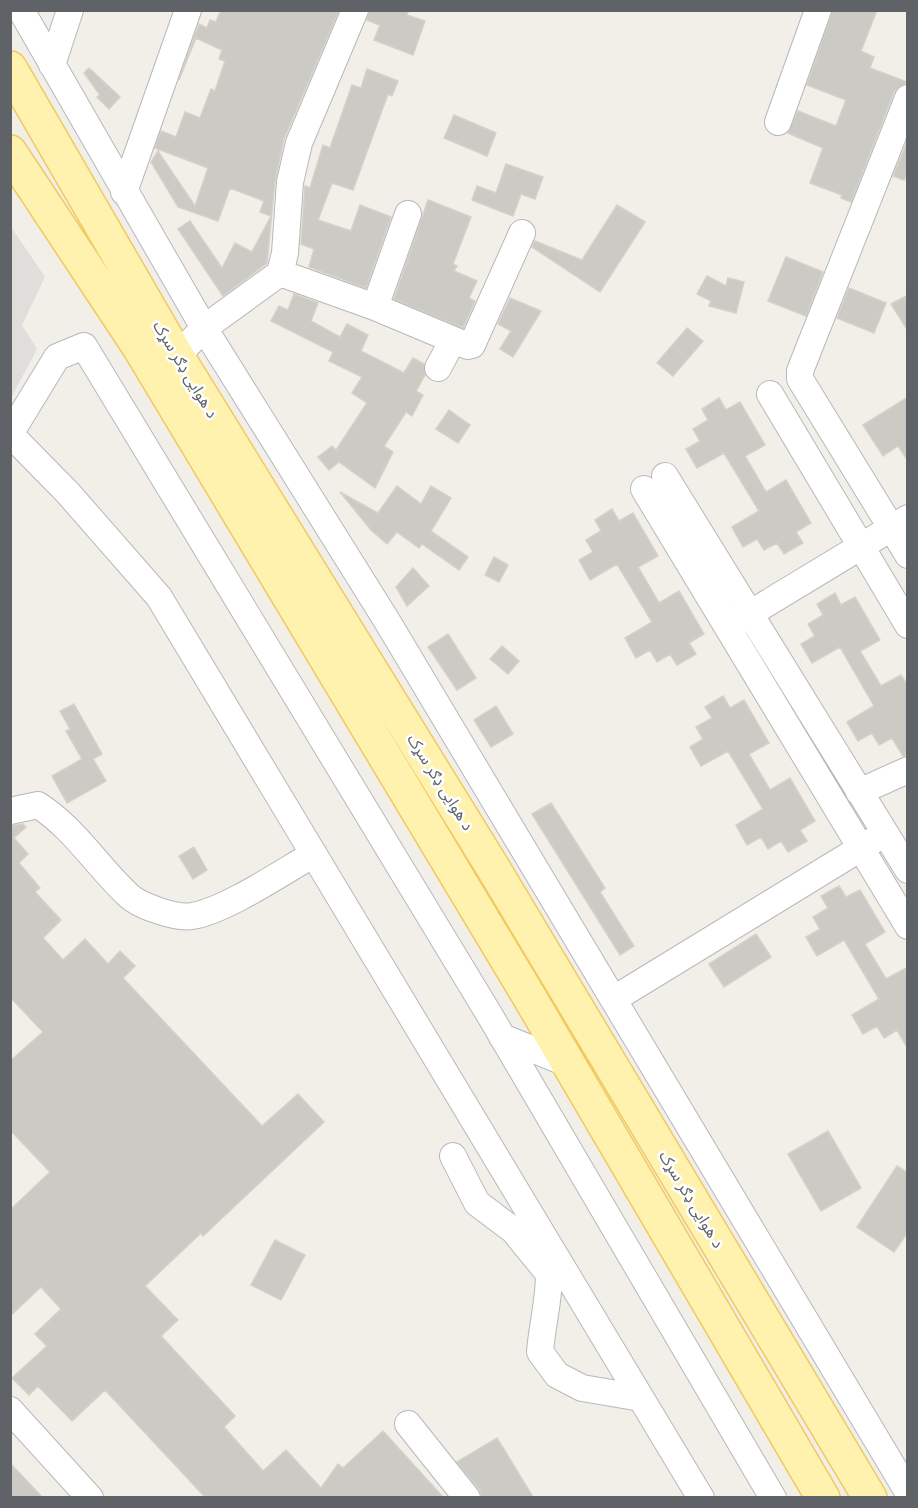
<svg xmlns="http://www.w3.org/2000/svg" width="918" height="1508" viewBox="0 0 918 1508" font-family="'Noto Sans','Noto Sans Arabic',sans-serif">
<style>
.industrial{fill:#e0deda}
.building{fill:#cccac5;stroke:#d6d1c6;stroke-width:1.5}
.lines{fill:none;stroke-linecap:round;stroke-linejoin:round}
.minor-casing{stroke:#b5b8bc;stroke-width:28}
.major-casing{stroke:#f2c960;stroke-width:36}
.minor{stroke:#fff;stroke-width:26}
.major{stroke:#fff2af;stroke-width:33}
.labels{text-anchor:middle;stroke-width:5;stroke-linejoin:round;paint-order:stroke}
.street-label{font-size:16px;fill:#5f6368;stroke:#fff}
</style>
<rect width="100%" height="100%" fill="#f1efe8"/>
<!-- industrial -->
<path class="industrial" d="M 11,227 L 45,277 L 22,325 L 37,349 L 11,398 Z"/>
<!-- building -->
<path class="building" d="M 221,10 L 339,10 L 284,139 L 275,181 L 267,263 L 223,296 L 178,229 L 190,221 L 222,268 L 235,243 L 252,252 L 271,216 L 260,212 L 264,201 L 230,188 L 218,221 L 178,207 L 151,162 L 158,151 L 195,206 L 208,168 L 155,148 L 161,131 L 176,137 L 185,112 L 200,118 L 211,89 L 215,91 L 225,61 L 219,59 L 222,50 L 196,38 L 179,80 L 199,24 L 207,28 L 210,20 L 216,22 Z
M 370,10 L 409,10 L 407,15 L 425,21 L 413,55 L 374,40 L 380,25 L 367,20 Z
M 833,10 L 877,10 L 861,51 L 874,57 L 870,68 L 907,82 L 894,92 L 851,202 L 841,198 L 842,195 L 810,183 L 823,148 L 788,133 L 798,111 L 836,126 L 846,100 L 807,85 Z
M 89,68 L 120,97 L 109,109 L 97,97 L 100,95 L 84,73 Z
M 367,69 L 398,81 L 392,96 L 388,94 L 353,190 L 332,183 L 318,220 L 351,231 L 360,205 L 391,217 L 366,288 L 309,267 L 314,249 L 301,244 L 305,186 L 310,188 L 323,145 L 330,148 L 352,85 L 361,88 Z
M 454,115 L 496,133 L 487,156 L 444,138 Z
M 908,140 L 908,172 L 904,180 L 893,176 Z
M 506,164 L 543,177 L 535,199 L 521,194 L 513,216 L 472,200 L 477,186 L 496,193 Z
M 428,200 L 471,217 L 453,264 L 457,266 L 454,271 L 477,281 L 469,298 L 475,301 L 463,328 L 394,299 Z
M 617,205 L 645,222 L 600,292 L 532,247 L 535,241 L 582,260 Z
M 786,257 L 823,272 L 806,316 L 768,301 Z
M 707,276 L 726,286 L 728,278 L 744,282 L 736,313 L 709,306 L 711,301 L 697,294 Z
M 849,288 L 886,303 L 874,333 L 837,318 Z
M 294,294 L 318,303 L 311,321 L 340,337 L 347,324 L 368,335 L 361,351 L 404,373 L 413,358 L 424,364 L 425,375 L 416,391 L 423,395 L 412,416 L 406,412 L 384,446 L 393,452 L 375,488 L 339,462 L 329,470 L 318,457 L 332,446 L 336,450 L 367,403 L 352,393 L 362,377 L 329,361 L 333,352 L 271,321 L 279,306 L 288,310 Z
M 908,295 L 908,331 L 891,304 Z
M 510,298 L 541,311 L 513,357 L 500,349 L 511,331 L 498,324 Z
M 687,328 L 703,341 L 673,376 L 657,363 Z
M 908,397 L 908,461 L 898,446 L 883,456 L 863,425 Z
M 719,398 L 726,410 L 740,402 L 765,445 L 745,456 L 766,492 L 786,480 L 811,523 L 796,532 L 803,543 L 784,554 L 777,543 L 764,550 L 757,539 L 743,547 L 732,527 L 759,511 L 724,453 L 697,468 L 686,449 L 700,441 L 693,429 L 708,420 L 702,409 Z
M 449,410 L 470,425 L 458,443 L 436,429 Z
M 397,486 L 421,504 L 431,486 L 451,498 L 431,531 L 468,557 L 459,570 L 422,544 L 419,548 L 397,532 L 387,544 L 371,530 L 340,492 L 378,513 Z
M 612,509 L 619,521 L 633,513 L 658,556 L 638,567 L 659,603 L 679,591 L 704,634 L 689,643 L 696,654 L 677,665 L 670,654 L 657,662 L 650,650 L 636,658 L 625,638 L 652,622 L 617,564 L 590,580 L 579,560 L 593,552 L 586,540 L 601,531 L 595,520 Z
M 494,557 L 508,565 L 499,582 L 485,575 Z
M 413,568 L 429,586 L 407,606 L 396,587 Z
M 835,593 L 841,605 L 855,597 L 880,640 L 860,651 L 881,686 L 901,675 L 908,686 L 908,755 L 903,756 L 892,738 L 879,745 L 872,733 L 858,741 L 847,722 L 874,706 L 840,647 L 812,663 L 801,644 L 815,636 L 808,624 L 823,615 L 817,604 Z
M 448,634 L 476,678 L 457,690 L 428,647 Z
M 502,646 L 519,661 L 508,674 L 490,659 Z
M 723,696 L 730,708 L 744,700 L 769,743 L 749,754 L 770,790 L 790,778 L 815,821 L 800,830 L 807,841 L 788,852 L 781,841 L 768,849 L 761,837 L 747,845 L 736,825 L 763,809 L 728,751 L 701,766 L 690,747 L 703,739 L 696,727 L 712,718 L 705,707 Z
M 74,704 L 102,754 L 93,759 L 106,781 L 67,803 L 52,776 L 82,759 L 66,731 L 70,729 L 60,711 Z
M 496,706 L 513,734 L 491,747 L 474,720 Z
M 551,803 L 605,888 L 600,892 L 634,946 L 620,955 L 532,814 Z
M 23,824 L 26,827 L 14,838 L 28,854 L 19,863 L 40,888 L 35,892 L 61,920 L 43,938 L 63,960 L 85,939 L 108,964 L 120,951 L 135,966 L 123,978 L 262,1126 L 298,1094 L 324,1122 L 203,1236 L 201,1233 L 145,1286 L 178,1320 L 161,1336 L 235,1416 L 224,1427 L 263,1471 L 286,1450 L 321,1488 L 338,1464 L 343,1468 L 383,1431 L 443,1497 L 205,1497 L 105,1390 L 72,1421 L 38,1386 L 29,1395 L 12,1378 L 47,1346 L 35,1334 L 61,1309 L 41,1287 L 10,1316 L 10,1210 L 50,1172 L 10,1130 L 10,1061 L 43,1032 L 10,997 L 10,826 Z
M 194,847 L 207,870 L 193,879 L 179,856 Z
M 839,886 L 846,897 L 860,890 L 885,932 L 865,944 L 886,979 L 908,967 L 908,1049 L 897,1030 L 884,1038 L 877,1026 L 863,1034 L 852,1015 L 879,999 L 844,940 L 817,956 L 806,937 L 820,929 L 813,917 L 828,908 L 821,896 Z
M 756,934 L 771,957 L 724,987 L 709,964 Z
M 828,1131 L 861,1188 L 821,1211 L 788,1154 Z
M 897,1166 L 908,1173 L 908,1232 L 894,1252 L 857,1227 Z
M 275,1240 L 305,1255 L 281,1300 L 251,1285 Z
M 497,1438 L 533,1497 L 482,1497 L 479,1489 L 457,1462 Z
M 10,1463 L 42,1497 L 10,1497 Z"/>
<g class="lines">
<defs>
<path id="minor" d="M 21,10 L 204,328 L 387,621 L 908,1492
M 52,65 L 70,10
M 908,98 L 800,371 L 800,379 L 908,555
M 778,122 L 818,10
M 124,192 L 188,10
M 280,273 L 285,253 L 290,182 L 299,143 L 355,10
M 375,307 L 408,214
M 177,356 L 204,328 L 280,273 L 375,307 L 468,346 L 472,345 L 522,233
M 438,368 L 453,340
M 770,394 L 908,625
M 10,434 L 57,357 L 84,346 L 489,1014 L 773,1498
M 10,434 L 68,493 L 159,597 L 701,1498
M 665,476 L 908,870
M 644,489 L 908,926
M 736,622 L 908,518
M 859,792 L 908,770
M 10,811 L 38,805 C 76,830 96,865 128,895 C 139,906 177,919 192,916 C 225,911 284,871 314,854
M 614,999 L 874,840
M 502,1037 L 569,1064
M 453,1156 L 477,1203 L 513,1230 L 549,1274 C 549,1302 542,1325 540,1352 L 557,1375 L 582,1388 L 641,1398
M 10,1410 L 90,1498
M 408,1424 L 467,1498"/>
<path id="major" d="M 10,68 L 177,356 L 495,871 L 870,1498
M 10,152 L 139,347 L 527,993 L 823,1498"/>
</defs>
<!-- minor casing -->
<use href="#minor" class="minor-casing"/>
<!-- major casing -->
<use href="#major" class="major-casing"/>
<!-- minor -->
<use href="#minor" class="minor"/>
<!-- major -->
<use href="#major" class="major"/>
</g>
<g class="labels">
<!-- street labels -->
<g class="street-label">
<text transform="translate(186 369) rotate(59)" y="6">د هوایی ډګر سړک</text>
<text transform="translate(441 782) rotate(58)" y="6">د هوایی ډګر سړک</text>
<text transform="translate(692 1199) rotate(59)" y="6">د هوایی ډګر سړک</text>
</g>
</g>
<!-- border -->
<rect width="918" height="1508" fill="none" stroke="#5f6368" stroke-width="24"/>
</svg>
